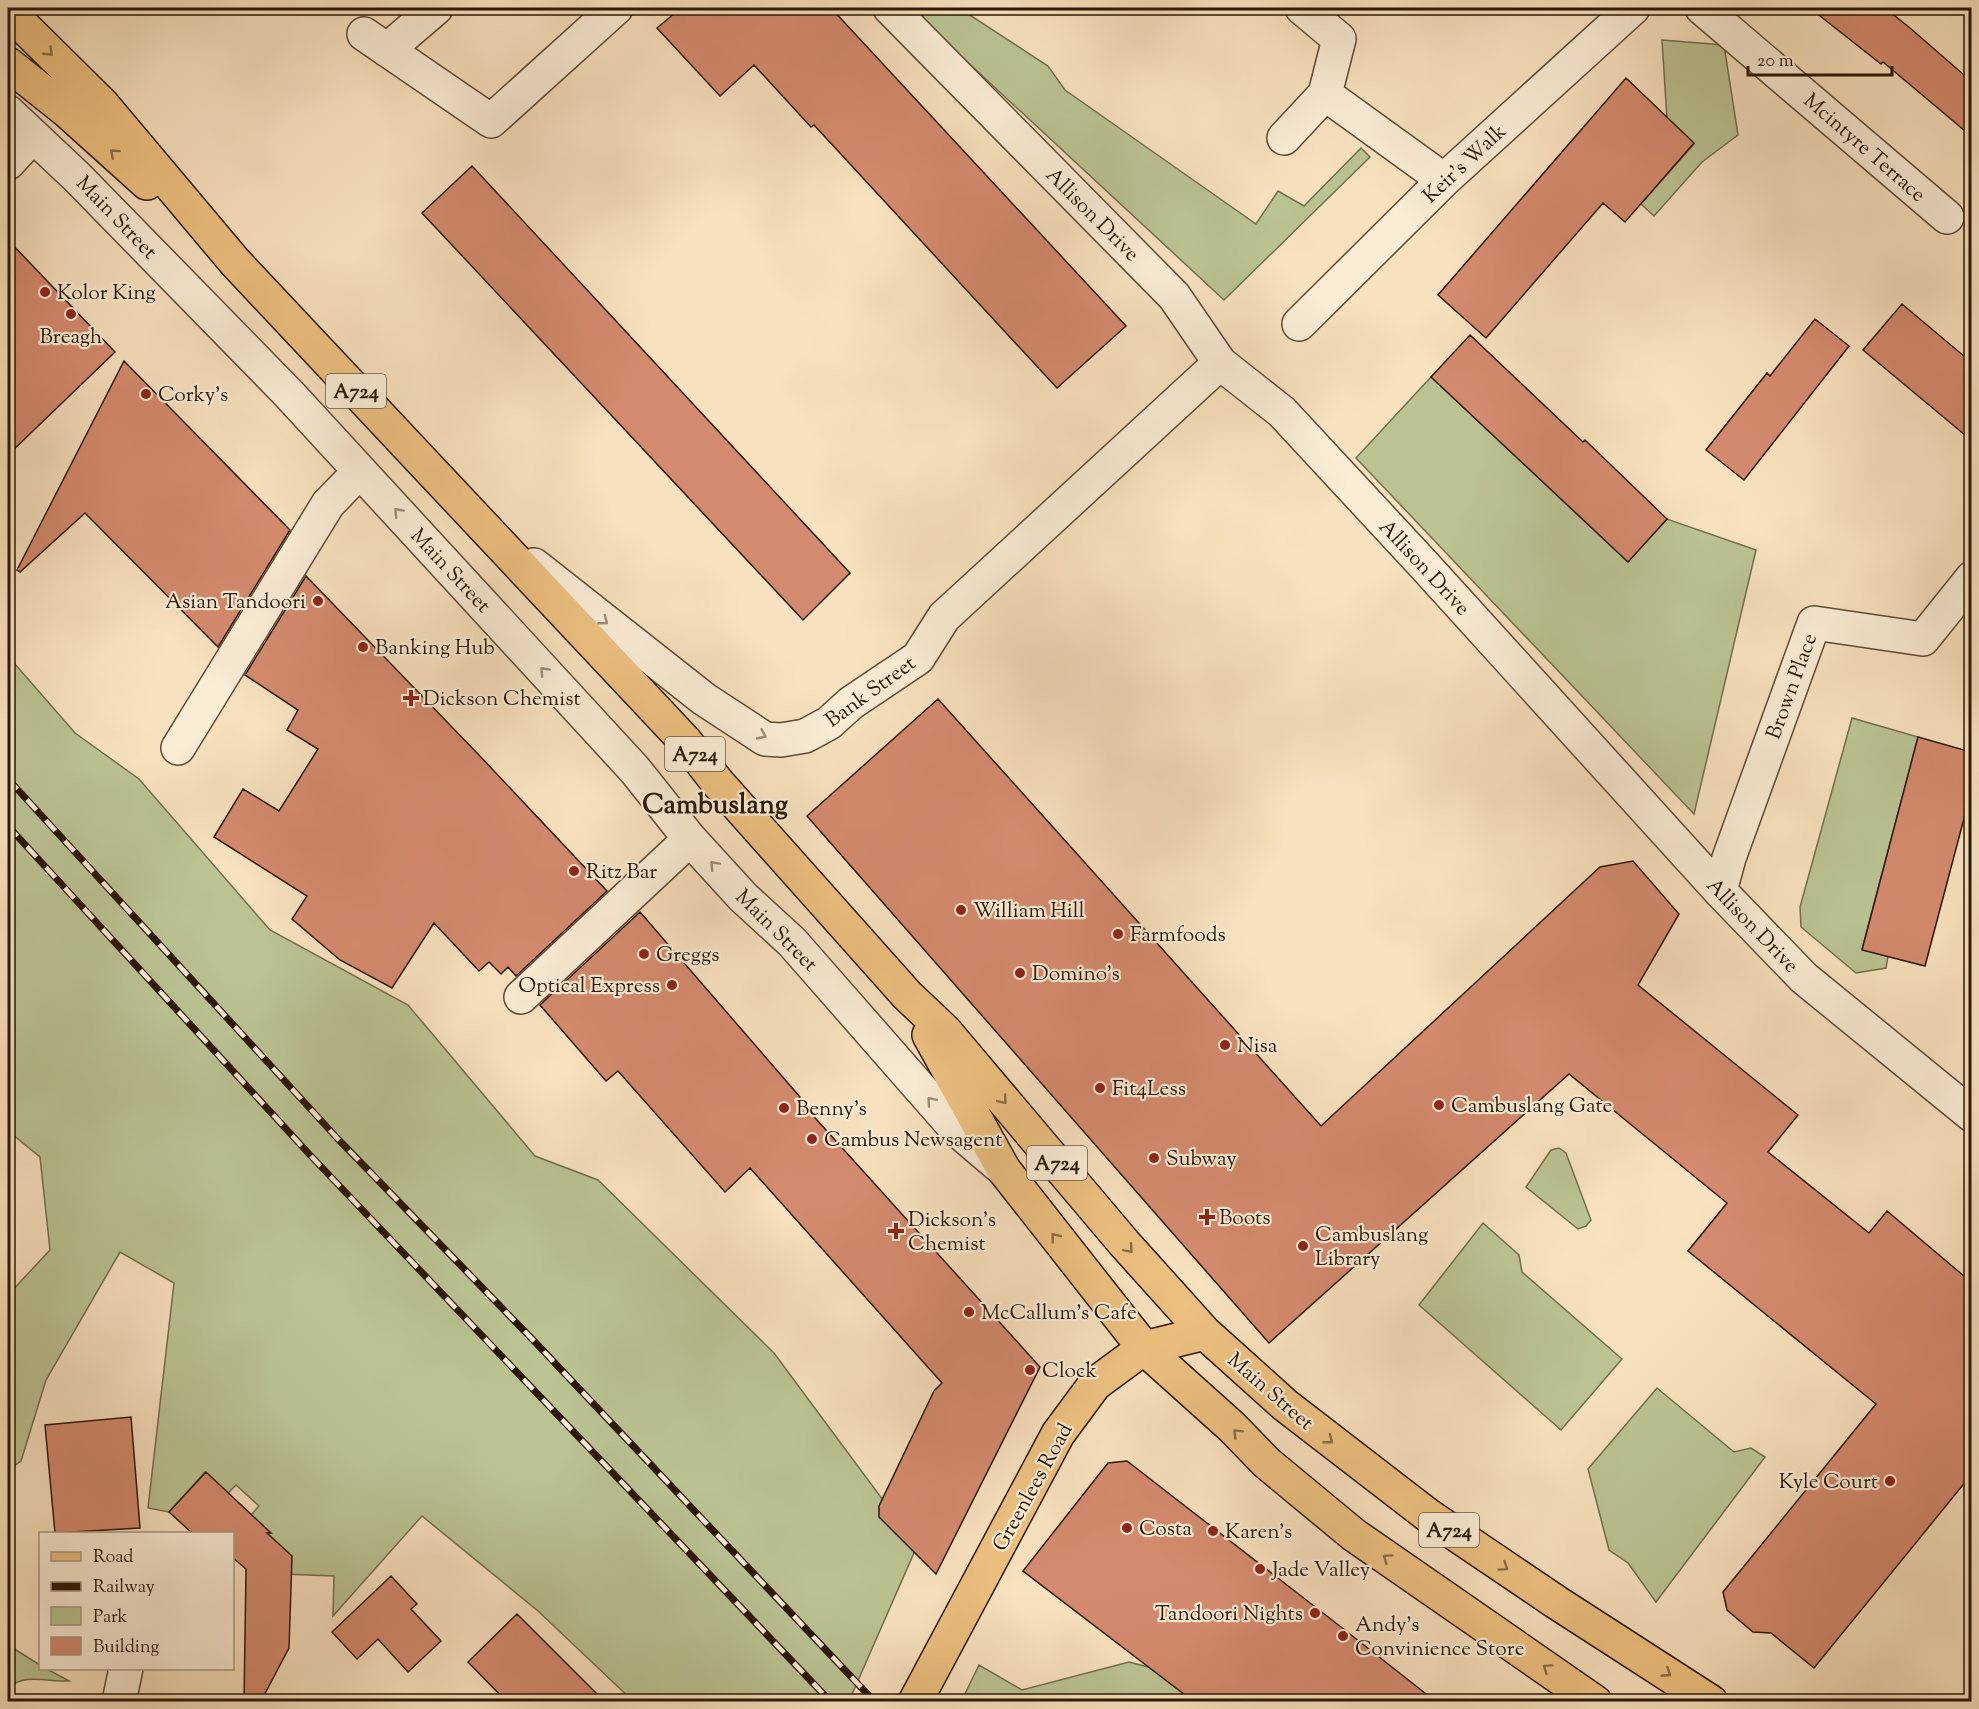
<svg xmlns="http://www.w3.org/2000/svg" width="1979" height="1709" viewBox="0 0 1979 1709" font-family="'Sorts Mill Goudy',serif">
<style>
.green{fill:#bbc393;stroke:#726d4d;stroke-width:1.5}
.building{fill:#d48a6e;stroke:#2a1707;stroke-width:1.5}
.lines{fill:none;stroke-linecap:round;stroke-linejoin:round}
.minor-casing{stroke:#5e4a35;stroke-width:36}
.major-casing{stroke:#2a1707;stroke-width:36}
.minor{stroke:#faecd5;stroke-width:33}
.major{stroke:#ecc07f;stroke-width:33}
.rail-casing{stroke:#2a1707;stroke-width:7}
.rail{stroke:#faecd5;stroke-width:4.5;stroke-dasharray:14;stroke-linecap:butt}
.oneway{stroke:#8b6c43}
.oneway2{stroke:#9c8c78}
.poi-dot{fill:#8f2418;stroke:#faecd5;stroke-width:2}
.labels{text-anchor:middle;stroke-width:4.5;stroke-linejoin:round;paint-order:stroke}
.shield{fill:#faecd5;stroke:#685745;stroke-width:1.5}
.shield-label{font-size:20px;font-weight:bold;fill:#2a1707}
.street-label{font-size:21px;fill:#2a1707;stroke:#faecd5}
.poi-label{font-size:21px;fill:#2a1707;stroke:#faecd5;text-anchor:start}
.district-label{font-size:27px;font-weight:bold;fill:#2a1707;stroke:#faecd5}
</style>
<rect width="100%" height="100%" fill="#f8e1be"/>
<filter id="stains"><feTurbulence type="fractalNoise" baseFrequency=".00333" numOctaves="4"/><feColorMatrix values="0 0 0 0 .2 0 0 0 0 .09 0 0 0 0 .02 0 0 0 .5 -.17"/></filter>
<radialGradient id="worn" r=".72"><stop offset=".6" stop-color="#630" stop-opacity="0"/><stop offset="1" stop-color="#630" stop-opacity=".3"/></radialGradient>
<!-- green -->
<path class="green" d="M 927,8 L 959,8 L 1048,66 L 1065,90 L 1256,224 L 1278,191 L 1304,206 L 1361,148 L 1370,157 L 1224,300 L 920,18 Z
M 1662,40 L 1724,45 L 1738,135 L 1702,162 L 1654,216 L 1641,204 L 1694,144 L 1667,119 Z
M 1431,377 L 1628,562 L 1667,519 L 1756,550 L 1694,814 L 1356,458 Z
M 8,656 L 75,733 L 139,779 L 270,930 L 408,1005 L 535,1156 L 598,1180 L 774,1353 L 917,1546 L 849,1701 L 633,1701 L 538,1611 L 422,1516 L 333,1616 L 334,1576 L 282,1574 L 249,1517 L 259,1506 L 236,1485 L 228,1493 L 205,1472 L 169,1512 L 148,1508 L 174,1283 L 120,1252 L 46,1380 L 21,1461 L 8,1470 L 8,1295 L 50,1250 L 40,1157 L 8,1131 Z
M 1852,718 L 1918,737 L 1862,949 L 1888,956 L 1886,968 L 1856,973 L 1801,927 L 1800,907 Z
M 1559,1148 L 1566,1153 L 1591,1220 L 1586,1226 L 1578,1229 L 1526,1187 L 1551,1150 Z
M 1483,1223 L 1519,1255 L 1522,1272 L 1622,1359 L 1561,1430 L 1419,1305 Z
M 1657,1388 L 1734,1452 L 1751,1448 L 1765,1457 L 1656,1602 L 1628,1563 L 1609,1550 L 1588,1469 Z
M 8,1645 L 40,1665 L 40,1668 L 47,1669 L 69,1681 C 48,1682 25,1673 8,1688 Z
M 1129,1662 L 1237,1690 L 1256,1701 L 961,1702 L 979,1665 L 1022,1690 Z"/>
<!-- building -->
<path class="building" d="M 681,8 L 831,8 L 1126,326 L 1057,388 L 814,125 L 811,127 L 754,65 L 720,96 L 657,28 Z
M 1810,8 L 1885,8 L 1910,28 L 1971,81 L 1971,136 L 1883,62 L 1881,64 Z
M 1626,78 L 1694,143 L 1625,222 L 1603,203 L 1486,338 L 1438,295 Z
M 472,166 L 850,573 L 803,620 L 422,213 Z
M 8,240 L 115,352 L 8,455 Z
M 1902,304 L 1971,362 L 1971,440 L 1863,350 Z
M 1815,319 L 1849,346 L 1744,480 L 1706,450 L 1767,373 L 1770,376 Z
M 1470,335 L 1583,442 L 1585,440 L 1667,519 L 1628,562 L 1431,377 Z
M 124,361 L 290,530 L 218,647 L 85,513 L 20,572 L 17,570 Z
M 306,576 L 478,754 L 607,891 L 516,976 L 508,967 L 501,974 L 489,962 L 479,971 L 434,923 L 392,988 L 340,960 L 292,919 L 307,896 L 214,837 L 243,789 L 279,811 L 318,749 L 287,730 L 298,710 L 245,675 Z
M 938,699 L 1321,1126 L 1600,867 L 1633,861 L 1679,914 L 1638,985 L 1798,1115 L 1768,1152 L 1869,1233 L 1887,1211 L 1971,1282 L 1971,1475 L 1814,1668 L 1771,1633 L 1753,1632 L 1727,1610 L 1723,1592 L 1876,1404 L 1688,1251 L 1727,1203 L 1569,1074 L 1269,1343 L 807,816 Z
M 1918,737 L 1971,752 L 1971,792 L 1925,966 L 1862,950 Z
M 640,912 L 800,1097 L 798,1099 L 1040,1367 L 936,1574 L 879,1517 L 879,1506 L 934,1391 L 942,1383 L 750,1168 L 725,1192 L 618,1071 L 606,1081 L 540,1005 Z
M 131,1417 L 140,1528 L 55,1533 L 45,1425 Z
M 1127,1461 L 1341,1627 L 1435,1701 L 1193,1701 L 1023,1571 L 1108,1463 Z
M 206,1472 L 271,1533 L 267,1533 L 292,1556 L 289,1648 L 261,1701 L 244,1701 L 246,1569 L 232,1557 L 232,1533 L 192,1533 L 169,1512 Z
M 391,1576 L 417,1604 L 411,1609 L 441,1641 L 408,1672 L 378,1639 L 357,1659 L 332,1632 Z
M 517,1614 L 604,1701 L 506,1701 L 468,1662 Z"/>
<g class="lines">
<defs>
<path id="minor" d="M 890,8 L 1174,296 L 1220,363 L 1282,412 L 1424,565 L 1720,891 L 1804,978 L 1972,1115
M 1302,8 L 1339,39 L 1325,94 L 1444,180
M 1702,8 L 1947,217
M 364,34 L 491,121 L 616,8
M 387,50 L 436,8
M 8,112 L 77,177 L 289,394 L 635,770 L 690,839 L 743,897 L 792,942 L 956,1129 L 1003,1169
M 1284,138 L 1325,94
M 8,163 L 33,136
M 1299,324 L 1444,180 L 1633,8
M 534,565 L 704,699 L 765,739 L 781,740 L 805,736 L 829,723 L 851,703 L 918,658 L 944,617 L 1220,363
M 178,748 L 328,504 L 360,471
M 1720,891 L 1729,858 L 1814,623 L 1923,639 L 1972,578
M 521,997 L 690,839
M 119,1702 L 126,1668"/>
<path id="major" d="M 8,11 L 103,105 L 235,262 L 685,741 L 718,783 L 907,995 L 945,1031 L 1124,1243 L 1205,1333 L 1285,1405 L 1429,1516 L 1556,1602 L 1711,1702
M 8,64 L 67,111 L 147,183
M 929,1035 L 1004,1170 L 1144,1348 L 1232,1427 L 1267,1463 L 1354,1535 L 1595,1702
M 915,1702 L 1058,1434 L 1095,1384 L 1144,1348 L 1205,1333"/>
</defs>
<!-- minor casing -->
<use href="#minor" class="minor-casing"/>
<!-- major casing -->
<use href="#major" class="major-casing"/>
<!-- minor -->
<use href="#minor" class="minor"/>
<!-- major -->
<use href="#major" class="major"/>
<defs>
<path id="rail" d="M 8,779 L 337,1138 L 536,1343 L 875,1702
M 8,826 L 310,1155 L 831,1702"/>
</defs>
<!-- rail casing -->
<use href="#rail" class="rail-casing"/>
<!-- rail -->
<use href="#rail" class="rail"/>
</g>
<!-- one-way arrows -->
<defs><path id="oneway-chevron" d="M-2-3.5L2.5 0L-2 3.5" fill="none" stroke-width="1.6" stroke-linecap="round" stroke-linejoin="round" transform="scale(1.5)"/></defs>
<g class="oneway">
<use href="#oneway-chevron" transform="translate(49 52) rotate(44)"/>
<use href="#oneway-chevron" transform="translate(114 153) rotate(-138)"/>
<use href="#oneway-chevron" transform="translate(1003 1100) rotate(50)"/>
<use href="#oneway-chevron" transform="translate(1055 1237) rotate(-128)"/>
<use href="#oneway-chevron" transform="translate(1129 1249) rotate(49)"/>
<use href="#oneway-chevron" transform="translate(1237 1433) rotate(-135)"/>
<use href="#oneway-chevron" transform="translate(1329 1440) rotate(38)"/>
<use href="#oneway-chevron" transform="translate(1387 1558) rotate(-145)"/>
<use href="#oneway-chevron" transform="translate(1504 1567) rotate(34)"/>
<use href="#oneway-chevron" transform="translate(1547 1668) rotate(-145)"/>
<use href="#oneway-chevron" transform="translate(1667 1673) rotate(33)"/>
</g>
<g class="oneway2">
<use href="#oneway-chevron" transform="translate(398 512) rotate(-133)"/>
<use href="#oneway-chevron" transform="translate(604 621) rotate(38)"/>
<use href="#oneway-chevron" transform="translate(544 671) rotate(-133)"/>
<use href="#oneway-chevron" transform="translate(762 735) rotate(25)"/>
<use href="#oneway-chevron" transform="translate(714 865) rotate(-133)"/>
<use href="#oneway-chevron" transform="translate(931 1101) rotate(-131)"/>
</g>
<!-- markers -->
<g class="poi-dot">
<circle cx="45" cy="292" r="6"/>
<circle cx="71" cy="314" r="6"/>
<circle cx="146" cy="394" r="6"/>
<circle cx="318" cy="601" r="6"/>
<circle cx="363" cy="647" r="6"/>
<path d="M408 689h6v6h6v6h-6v6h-6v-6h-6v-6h6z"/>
<circle cx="574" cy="871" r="6"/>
<circle cx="961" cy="910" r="6"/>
<circle cx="1118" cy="934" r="6"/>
<circle cx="644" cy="954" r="6"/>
<circle cx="1020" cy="973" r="6"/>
<circle cx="672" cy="985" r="6"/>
<circle cx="1225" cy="1045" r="6"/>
<circle cx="1100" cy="1088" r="6"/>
<circle cx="1439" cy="1105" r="6"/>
<circle cx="784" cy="1108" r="6"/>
<circle cx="812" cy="1139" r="6"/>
<circle cx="1154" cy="1158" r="6"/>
<path d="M1204 1208h6v6h6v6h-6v6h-6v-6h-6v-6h6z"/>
<path d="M893 1222h6v6h6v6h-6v6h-6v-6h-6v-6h6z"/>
<circle cx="1303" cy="1246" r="6"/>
<circle cx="969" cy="1312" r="6"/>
<circle cx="1030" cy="1370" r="6"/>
<circle cx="1890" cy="1481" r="6"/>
<circle cx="1127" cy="1528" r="6"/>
<circle cx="1213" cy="1531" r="6"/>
<circle cx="1260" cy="1569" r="6"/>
<circle cx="1315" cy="1613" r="6"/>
<circle cx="1343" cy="1636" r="6"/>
</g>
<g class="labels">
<!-- shield labels -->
<g class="shield">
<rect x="326" y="374" width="60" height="34" rx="4.5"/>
<rect x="665" y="737" width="60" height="34" rx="4.5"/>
<rect x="1027" y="1146" width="60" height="34" rx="4.5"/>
<rect x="1419" y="1513" width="60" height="34" rx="4.5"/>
</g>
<g class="shield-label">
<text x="356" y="398">A724</text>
<text x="695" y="761">A724</text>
<text x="1057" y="1170">A724</text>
<text x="1449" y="1537">A724</text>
</g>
<!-- street labels -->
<g class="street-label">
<text transform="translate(1865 147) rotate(41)" y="7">Mcintyre Terrace</text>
<text transform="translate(1464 163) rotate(-43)" y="7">Keir's Walk</text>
<text transform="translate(1093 214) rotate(45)" y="7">Allison Drive</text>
<text transform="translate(117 217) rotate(46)" y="7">Main Street</text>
<text transform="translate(1425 567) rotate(47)" y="7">Allison Drive</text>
<text transform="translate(451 570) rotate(47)" y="7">Main Street</text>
<text transform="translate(1791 686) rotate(-70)" y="7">Brown Place</text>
<text transform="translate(870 691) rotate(-36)" y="7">Bank Street</text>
<text transform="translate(1753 925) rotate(46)" y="7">Allison Drive</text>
<text transform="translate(777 930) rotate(45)" y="7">Main Street</text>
<text transform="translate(1271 1391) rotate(41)" y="7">Main Street</text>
<text transform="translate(1032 1487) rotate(-61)" y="7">Greenlees Road</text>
</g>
<!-- poi labels -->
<g class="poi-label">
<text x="57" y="299">Kolor King</text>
<text x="71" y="343" text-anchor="middle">Breagh</text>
<text x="158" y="401">Corky's</text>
<text x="306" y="608" text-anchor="end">Asian Tandoori</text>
<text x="375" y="654">Banking Hub</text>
<text x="423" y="705">Dickson Chemist</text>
<text x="586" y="878">Ritz Bar</text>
<text x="973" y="917">William Hill</text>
<text x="1130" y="941">Farmfoods</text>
<text x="656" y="961">Greggs</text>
<text x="1032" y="980">Domino's</text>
<text x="660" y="992" text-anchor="end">Optical Express</text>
<text x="1237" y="1052">Nisa</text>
<text x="1112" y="1095">Fit4Less</text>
<text x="1451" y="1112">Cambuslang Gate</text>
<text x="796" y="1115">Benny's</text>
<text x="824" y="1146">Cambus Newsagent</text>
<text x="1166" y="1165">Subway</text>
<text x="1219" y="1224">Boots</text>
<text x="908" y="1226">Dickson's<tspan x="908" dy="24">Chemist</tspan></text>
<text x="1315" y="1241">Cambuslang<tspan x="1315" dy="24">Library</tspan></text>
<text x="981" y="1319">McCallum's Cafe</text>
<text x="1042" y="1377">Clock</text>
<text x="1878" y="1488" text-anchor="end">Kyle Court</text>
<text x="1139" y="1535">Costa</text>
<text x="1225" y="1538">Karen's</text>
<text x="1272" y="1576">Jade Valley</text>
<text x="1303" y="1620" text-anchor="end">Tandoori Nights</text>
<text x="1355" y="1631">Andy's<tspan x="1355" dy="24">Convinience Store</tspan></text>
</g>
<!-- district labels -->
<g class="district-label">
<text x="715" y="813">Cambuslang</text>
</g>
</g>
<!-- margin -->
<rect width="1979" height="1709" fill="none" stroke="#f8e1be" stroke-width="30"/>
<rect x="9" y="9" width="1961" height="1691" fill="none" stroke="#2a1707" stroke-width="3"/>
<rect x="15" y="15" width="1949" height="1679" fill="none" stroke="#2a1707" stroke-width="1.5"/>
<!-- legend -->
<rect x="39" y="1532" width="195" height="138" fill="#faecd5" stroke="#a79783" stroke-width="1.5"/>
<rect x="51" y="1552" width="30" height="9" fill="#ecc07f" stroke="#a79783" stroke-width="1.5"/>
<text x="93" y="1562" font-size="18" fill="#2a1707">Road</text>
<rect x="51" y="1582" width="30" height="9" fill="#2a1707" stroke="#a79783" stroke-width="1.5"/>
<text x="93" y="1592" font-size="18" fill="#2a1707">Railway</text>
<rect x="51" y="1607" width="30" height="18" fill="#bbc393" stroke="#a79783" stroke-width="1.5"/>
<text x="93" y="1622" font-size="18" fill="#2a1707">Park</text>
<rect x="51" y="1637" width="30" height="18" fill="#d48a6e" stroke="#a79783" stroke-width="1.5"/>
<text x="93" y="1652" font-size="18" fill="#2a1707">Building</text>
<!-- scale -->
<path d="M1748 66v9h144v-9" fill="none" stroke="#2a1707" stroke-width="3"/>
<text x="1757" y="66" font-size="18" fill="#2a1707" stroke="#faecd5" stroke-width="4.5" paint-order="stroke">20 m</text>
<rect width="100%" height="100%" filter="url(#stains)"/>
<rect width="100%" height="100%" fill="url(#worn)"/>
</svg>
